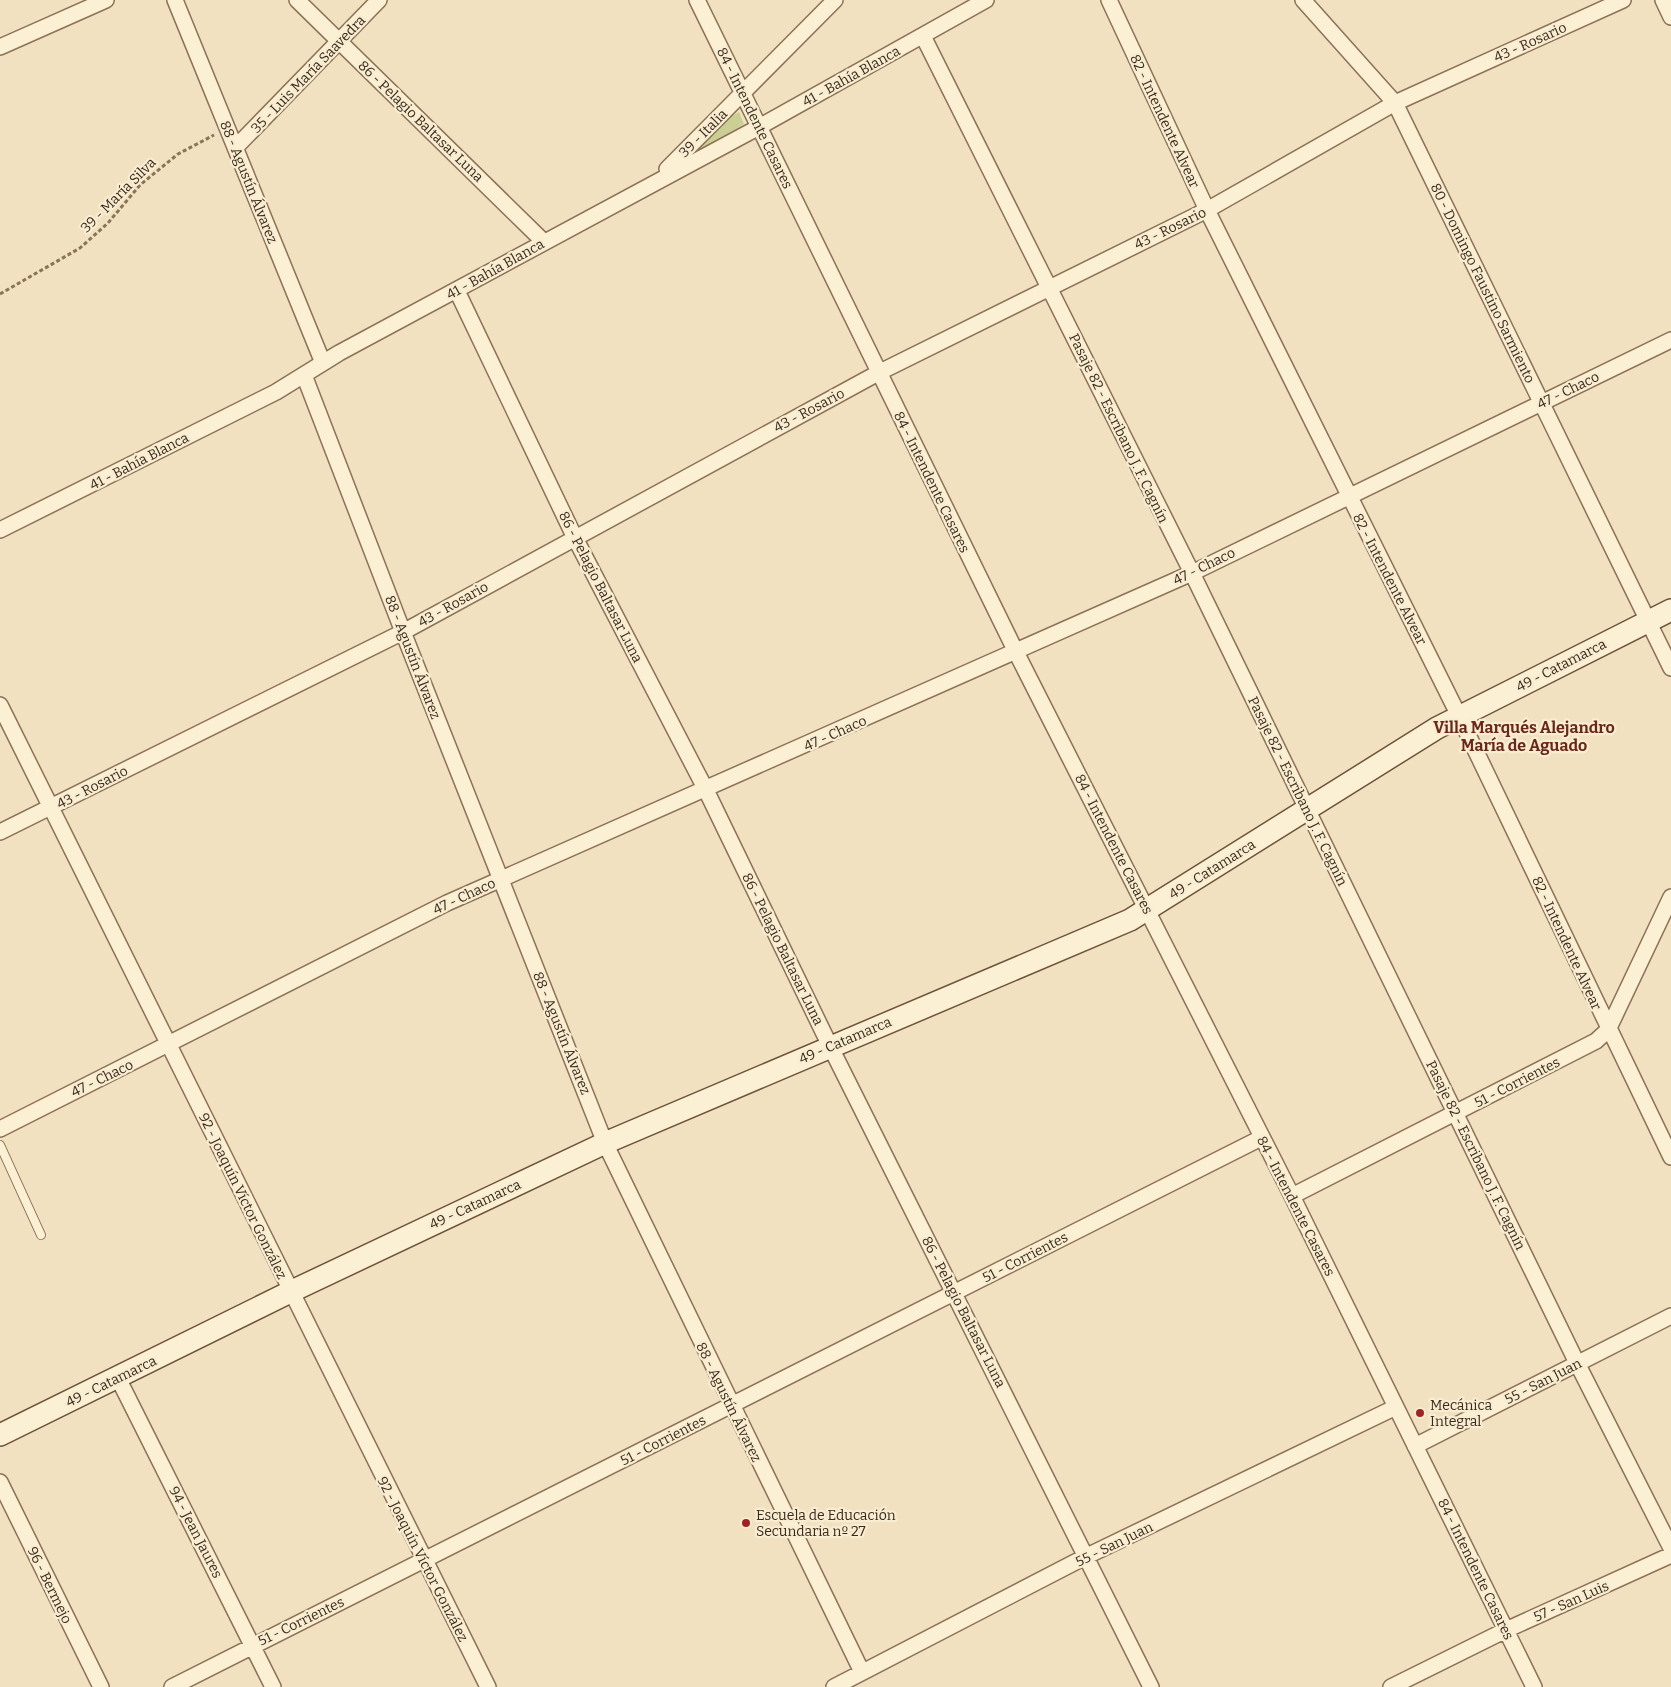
<svg xmlns="http://www.w3.org/2000/svg" width="1671" height="1687" viewBox="0 0 1671 1687" font-family="Bitter,serif">
<style>
.green{fill:#cad094}
.lines{fill:none;stroke-linecap:round;stroke-linejoin:round}
.lane-casing{stroke:#8c7257;stroke-width:10}
.street-casing{stroke:#8c7257;stroke-width:18}
.secondary-casing{stroke:#6d533a;stroke-width:24}
.path{stroke:#8c7257;stroke-width:3;stroke-dasharray:4 2.5;stroke-linecap:butt}
.lane{stroke:#fbefd4;stroke-width:8}
.street{stroke:#fbefd4;stroke-width:15}
.secondary{stroke:#fbefd4;stroke-width:21}
.poi-dot{fill:#9f2226;stroke:#f8ecd1;stroke-width:2}
.labels{text-anchor:middle;stroke-width:4.5;stroke-linejoin:round;paint-order:stroke}
.street-label{font-size:14px;fill:#3a2a1c;stroke:#f8ecd1}
.poi-label{font-size:14px;fill:#3a2a1c;stroke:#f8ecd1;text-anchor:start}
.quarter-label{font-size:16px;font-weight:bold;fill:#6a2819;stroke:#f8ecd1}
</style>
<rect width="100%" height="100%" fill="#f1e1c0"/>
<!-- green -->
<path class="green" d="M 739,112 L 744,124 L 705,149 L 701,147 L 732,116 Z"/>
<g class="lines">
<defs>
<path id="lane" d="M 0,1145 L 41,1235"/>
<path id="street" d="M 175,0 L 323,363
M 297,0 L 544,242
M 697,0 L 1016,652 L 1292,1196 L 1534,1687
M 1109,0 L 1207,210 L 1459,716 L 1671,1157
M 1303,0 L 1395,103 L 1671,668
M 1663,0 L 1671,17
M 923,36 L 1192,573 L 1577,1363 L 1671,1548
M 0,47 L 106,0
M 236,147 L 379,0
M 667,169 L 835,0
M 457,291 L 574,536 L 706,790 L 830,1046 L 1151,1687
M 304,375 L 403,632 L 605,1143 L 862,1672
M 0,530 L 276,392 L 339,353 L 759,127 L 986,0
M 0,705 L 488,1687
M 0,832 L 403,632 L 878,373 L 1207,210 L 1395,103 L 1623,0
M 0,1129 L 447,903 L 1192,573 L 1671,340
M 1292,1196 L 1596,1041 L 1608,1030 L 1671,897
M 118,1378 L 273,1687
M 1415,1446 L 1671,1316
M 0,1482 L 101,1687
M 172,1687 L 1261,1138
M 834,1687 L 1085,1557 L 1396,1407
M 1391,1687 L 1506,1630 L 1671,1555"/>
<path id="secondary" d="M 0,1435 L 290,1292 L 605,1143 L 1130,920 L 1437,728 L 1671,610"/>
</defs>
<!-- lane casing -->
<use href="#lane" class="lane-casing"/>
<!-- street casing -->
<use href="#street" class="street-casing"/>
<!-- secondary casing -->
<use href="#secondary" class="secondary-casing"/>
<!-- path -->
<path class="path" d="M 0,294 L 80,248 L 108,223 L 140,185 L 178,154 L 214,135"/>
<!-- lane -->
<use href="#lane" class="lane"/>
<!-- street -->
<use href="#street" class="street"/>
<!-- secondary -->
<use href="#secondary" class="secondary"/>
</g>
<!-- markers -->
<g class="poi-dot">
<circle cx="1420" cy="1413" r="5"/>
<circle cx="746" cy="1523" r="5"/>
</g>
<g class="labels">
<!-- street labels -->
<g class="street-label">
<text transform="translate(1530 42) rotate(-24)" y="5">43 - Rosario</text>
<text transform="translate(308 74) rotate(-46)" y="5">35 - Luis María Saavedra</text>
<text transform="translate(851 76) rotate(-29)" y="5">41 - Bahía Blanca</text>
<text transform="translate(755 118) rotate(64)" y="5">84 - Intendente Casares</text>
<text transform="translate(421 121) rotate(44)" y="5">86 - Pelagio Baltasar Luna</text>
<text transform="translate(1165 121) rotate(65)" y="5">82 - Intendente Alvear</text>
<text transform="translate(703 133) rotate(-45)" y="5">39 - Italia</text>
<text transform="translate(249 182) rotate(68)" y="5">88 - Agustín Álvarez</text>
<text transform="translate(118 195) rotate(-45)" y="5">39 - María Silva</text>
<text transform="translate(1170 228) rotate(-26)" y="5">43 - Rosario</text>
<text transform="translate(495 269) rotate(-29)" y="5">41 - Bahía Blanca</text>
<text transform="translate(1483 283) rotate(64)" y="5">80 - Domingo Faustino Sarmiento</text>
<text transform="translate(1568 390) rotate(-26)" y="5">47 - Chaco</text>
<text transform="translate(809 410) rotate(-28)" y="5">43 - Rosario</text>
<text transform="translate(1119 428) rotate(64)" y="5">Pasaje 82 - Escribano J. F. Cagnín</text>
<text transform="translate(139 461) rotate(-27)" y="5">41 - Bahía Blanca</text>
<text transform="translate(932 482) rotate(64)" y="5">84 - Intendente Casares</text>
<text transform="translate(1204 566) rotate(-26)" y="5">47 - Chaco</text>
<text transform="translate(1390 579) rotate(63)" y="5">82 - Intendente Alvear</text>
<text transform="translate(601 587) rotate(63)" y="5">86 - Pelagio Baltasar Luna</text>
<text transform="translate(453 604) rotate(-29)" y="5">43 - Rosario</text>
<text transform="translate(413 657) rotate(69)" y="5">88 - Agustín Álvarez</text>
<text transform="translate(1561 665) rotate(-27)" y="5">49 - Catamarca</text>
<text transform="translate(835 733) rotate(-24)" y="5">47 - Chaco</text>
<text transform="translate(92 787) rotate(-27)" y="5">43 - Rosario</text>
<text transform="translate(1298 791) rotate(64)" y="5">Pasaje 82 - Escribano J. F. Cagnín</text>
<text transform="translate(1114 844) rotate(63)" y="5">84 - Intendente Casares</text>
<text transform="translate(1212 869) rotate(-32)" y="5">49 - Catamarca</text>
<text transform="translate(464 896) rotate(-25)" y="5">47 - Chaco</text>
<text transform="translate(1567 943) rotate(65)" y="5">82 - Intendente Alvear</text>
<text transform="translate(783 949) rotate(64)" y="5">86 - Pelagio Baltasar Luna</text>
<text transform="translate(562 1033) rotate(68)" y="5">88 - Agustín Álvarez</text>
<text transform="translate(845 1040) rotate(-23)" y="5">49 - Catamarca</text>
<text transform="translate(102 1078) rotate(-26)" y="5">47 - Chaco</text>
<text transform="translate(1517 1082) rotate(-27)" y="5">51 - Corrientes</text>
<text transform="translate(1476 1155) rotate(64)" y="5">Pasaje 82 - Escribano J. F. Cagnín</text>
<text transform="translate(243 1196) rotate(64)" y="5">92 - Joaquín Víctor González</text>
<text transform="translate(475 1204) rotate(-25)" y="5">49 - Catamarca</text>
<text transform="translate(1296 1206) rotate(63)" y="5">84 - Intendente Casares</text>
<text transform="translate(1025 1257) rotate(-27)" y="5">51 - Corrientes</text>
<text transform="translate(964 1312) rotate(63)" y="5">86 - Pelagio Baltasar Luna</text>
<text transform="translate(111 1381) rotate(-26)" y="5">49 - Catamarca</text>
<text transform="translate(1543 1381) rotate(-27)" y="5">55 - San Juan</text>
<text transform="translate(729 1402) rotate(64)" y="5">88 - Agustín Álvarez</text>
<text transform="translate(663 1440) rotate(-27)" y="5">51 - Corrientes</text>
<text transform="translate(196 1532) rotate(63)" y="5">94 - Jean Jaures</text>
<text transform="translate(1114 1544) rotate(-26)" y="5">55 - San Juan</text>
<text transform="translate(423 1559) rotate(63)" y="5">92 - Joaquín Víctor González</text>
<text transform="translate(1476 1569) rotate(64)" y="5">84 - Intendente Casares</text>
<text transform="translate(50 1585) rotate(64)" y="5">96 - Bermejo</text>
<text transform="translate(1571 1601) rotate(-24)" y="5">57 - San Luis</text>
<text transform="translate(301 1621) rotate(-26)" y="5">51 - Corrientes</text>
</g>
<!-- poi labels -->
<g class="poi-label">
<text x="1430" y="1410">Mecánica<tspan x="1430" dy="16">Integral</tspan></text>
<text x="756" y="1520">Escuela de Educación<tspan x="756" dy="16">Secundaria nº 27</tspan></text>
</g>
<!-- quarter labels -->
<g class="quarter-label">
<text x="1524" y="733">Villa Marqués Alejandro<tspan x="1524" dy="18">María de Aguado</tspan></text>
</g>
</g>
</svg>
